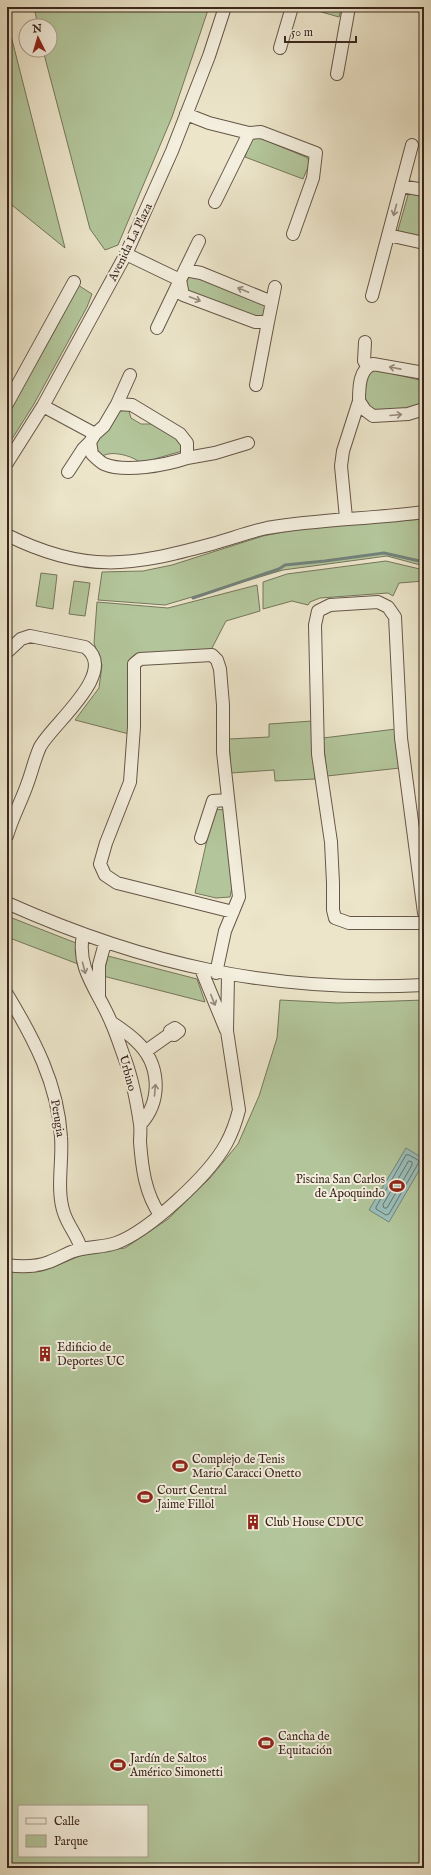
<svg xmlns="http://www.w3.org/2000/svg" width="431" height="1875" viewBox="0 0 431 1875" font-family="'IM FELL English',serif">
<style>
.green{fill:#b3c69b;stroke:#76765c;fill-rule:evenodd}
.water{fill:#99bfba;stroke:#73827b}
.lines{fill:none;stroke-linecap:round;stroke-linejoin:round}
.shore{stroke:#6a726c;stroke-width:1}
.stream{stroke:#73827b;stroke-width:3}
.minor-casing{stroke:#665648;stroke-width:14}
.minor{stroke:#f3eedd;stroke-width:12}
.oneway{stroke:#968a7d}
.labels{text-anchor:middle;stroke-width:4;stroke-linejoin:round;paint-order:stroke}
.street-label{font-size:12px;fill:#3a261d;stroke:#f3eedd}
.poi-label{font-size:12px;fill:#3a261d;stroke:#f3eedd;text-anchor:start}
</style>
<rect width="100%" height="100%" fill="#ece5ca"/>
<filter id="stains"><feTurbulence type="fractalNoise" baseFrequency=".005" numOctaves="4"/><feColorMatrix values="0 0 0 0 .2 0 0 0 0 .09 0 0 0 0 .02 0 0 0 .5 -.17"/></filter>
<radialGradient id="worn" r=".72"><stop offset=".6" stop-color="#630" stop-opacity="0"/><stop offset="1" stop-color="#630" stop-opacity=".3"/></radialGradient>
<!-- green -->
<path class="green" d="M 34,7 L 209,7 L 172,117 L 118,245 L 105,250 L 90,229 L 44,54 L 43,50 L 50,50 L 50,26 L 38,26 Z
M 304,7 L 342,7 L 339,17 Z
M 7,22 L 8,24 L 65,248 L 7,201 Z
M 258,137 L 308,158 L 309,165 L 303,179 L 245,157 L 251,140 Z
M 412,193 L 424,196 L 424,239 L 402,234 L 398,230 L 408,195 Z
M 191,273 L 267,303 L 263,320 L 183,289 Z
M 78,285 L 92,294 L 87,307 L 34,404 L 7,447 L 7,415 L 54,332 Z
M 376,370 L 424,381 L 424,400 L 414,408 L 372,412 L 363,402 L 368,374 Z
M 126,409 L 129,411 L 131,418 L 141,424 L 153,424 L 182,441 L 182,451 L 141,463 C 134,457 118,452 108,454 C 104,455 103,456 99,455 L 95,446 C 97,442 117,412 120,410 C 121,410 125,409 126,409 Z
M 424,519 L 424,566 L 387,556 L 283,570 L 165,605 L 98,600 L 102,572 L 143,571 L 172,565 L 263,536 L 304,528 Z
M 386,561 L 424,570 L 424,581 L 399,583 L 393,596 L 388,593 L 320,598 L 310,602 L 308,605 L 292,601 L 263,609 L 263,582 L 287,574 Z
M 41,573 L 57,575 L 53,609 L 36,606 Z
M 74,581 L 90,583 L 85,616 L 69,614 Z
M 257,585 L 260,611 L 226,621 L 211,650 L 139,654 L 129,734 L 75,720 L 99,688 L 102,665 L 94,643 L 97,602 L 168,608 Z
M 312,721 L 315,779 L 275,781 L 274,770 L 231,773 L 229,739 L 269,737 L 269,724 Z
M 396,729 L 400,768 L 327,776 L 323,738 Z
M 214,809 L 225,810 L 233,882 L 230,897 L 216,898 L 195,893 Z
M 7,916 L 76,943 L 78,964 L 7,937 Z
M 108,956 L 197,979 L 205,1002 L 103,976 Z
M 280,1000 L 338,1003 L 424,1000 L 424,1868 L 7,1868 L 7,1270 L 53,1267 L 87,1253 L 125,1248 L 168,1219 L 210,1178 L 238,1144 L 259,1096 L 277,1038 ZM 19,1806 L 147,1806 L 147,1856 L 19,1856 Z"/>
<!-- water -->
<path class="water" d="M 406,1148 L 424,1159 L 424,1162 L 389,1222 L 369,1210 Z"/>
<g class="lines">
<!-- shore -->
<path class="shore" d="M 409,1155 L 418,1160 L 419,1162 L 389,1214 L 386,1215 L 376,1209 L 376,1207 L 406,1155 Z
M 409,1161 L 412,1162 L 412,1165 L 387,1208 L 384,1208 L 383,1205 Z"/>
<!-- stream -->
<path class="stream" d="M 193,598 L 279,569 L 285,565 L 325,561 L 384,553 L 424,562"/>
<defs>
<path id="minor" d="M 280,48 L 292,7
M 337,74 L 349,7
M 186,114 L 209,123 L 249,133 L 261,132 L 316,153 L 313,178 L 293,234
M 401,186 L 424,190
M 215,202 L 249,133
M 388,235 L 424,243
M 126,254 L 180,280 L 157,328
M 185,270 L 201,273 L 272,302 L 268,322 L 255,322 L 183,295 L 180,280 L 199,241
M 372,296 L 412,145
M 272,302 L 275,287
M 365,342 L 364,361 L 367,366
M 424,373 L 373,364 C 359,369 359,388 359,401 L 365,410 L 373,416 L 408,414 L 424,409
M 256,385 L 268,322
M 7,404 L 74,282
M 117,404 L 132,405 L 180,434 L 187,443 L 187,458 C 166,465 125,473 104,464 C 100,462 95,457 92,454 L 90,442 L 95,434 L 104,426 Z
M 117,404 L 130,375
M 43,406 L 95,434
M 187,458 L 215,453 L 248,443
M 7,463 L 43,406 L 126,254 L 172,151 L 209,56 L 225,7
M 68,472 L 83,449 L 90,442
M 346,518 L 341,466 L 343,451 L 359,401
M 7,535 C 85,574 131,566 212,544 C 230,539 249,532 267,528 C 319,519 372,519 424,512
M 7,652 L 21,639 L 30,636 L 85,647 C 120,672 52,724 40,747 C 35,758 32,771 28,782 C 22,800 12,818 7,836
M 201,838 L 213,801 L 228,800
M 7,903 C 146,965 272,993 424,985
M 424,913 L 401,738 L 395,617 L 388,607 L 378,602 L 330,605 L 318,611 L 315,625 L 318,754 L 331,842 L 333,883 L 333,910 L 335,918 L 349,923 L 424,923
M 83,935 C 76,969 99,992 111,1022 C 117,1035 121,1049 126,1062 C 133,1082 137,1104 140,1124 C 141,1130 140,1136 140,1142 C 142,1168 145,1193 160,1215
M 201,969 L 226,1030
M 216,973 L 225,931 L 239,897 L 223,752 L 223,705 L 220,669 L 217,660 L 212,655 L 140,659 L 134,664 L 134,727 L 130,782 L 106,843 L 100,864 L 105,875 L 117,883 L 233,912
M 7,994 C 34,1039 58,1084 61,1137 C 63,1161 56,1190 64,1213 C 68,1226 78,1236 81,1249
M 99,997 L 99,965 L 105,943
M 111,1022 C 120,1028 129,1034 136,1041 C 160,1063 163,1100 140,1125
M 146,1051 L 170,1034 L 170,1031 L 175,1028 L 179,1031 L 174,1035 L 170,1034
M 7,1265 C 21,1267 36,1267 49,1262 C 57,1259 64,1255 71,1252 C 86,1246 102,1248 116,1243 C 149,1231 209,1175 226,1144 C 232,1133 236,1122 239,1110 L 227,1031 L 228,975"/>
</defs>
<!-- minor casing -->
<use href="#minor" class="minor-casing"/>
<!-- minor -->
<use href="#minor" class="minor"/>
</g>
<!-- one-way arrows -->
<defs><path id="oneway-shaft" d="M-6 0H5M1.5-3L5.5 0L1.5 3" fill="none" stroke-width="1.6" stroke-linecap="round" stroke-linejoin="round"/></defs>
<g class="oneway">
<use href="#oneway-shaft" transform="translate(395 210) rotate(105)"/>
<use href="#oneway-shaft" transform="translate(243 290) rotate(-157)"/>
<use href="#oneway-shaft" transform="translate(195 299) rotate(21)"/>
<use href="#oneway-shaft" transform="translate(395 368) rotate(-169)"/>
<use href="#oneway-shaft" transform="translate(396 415) rotate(-5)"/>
<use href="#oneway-shaft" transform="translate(84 968) rotate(75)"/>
<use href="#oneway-shaft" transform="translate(213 1000) rotate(68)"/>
<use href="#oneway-shaft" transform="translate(155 1090) rotate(-85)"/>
</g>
<!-- icons -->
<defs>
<symbol id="stadium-bare" viewBox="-9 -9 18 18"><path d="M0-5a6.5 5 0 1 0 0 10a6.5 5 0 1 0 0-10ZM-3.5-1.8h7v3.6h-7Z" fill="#8f2418" stroke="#f3eedd" stroke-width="2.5" paint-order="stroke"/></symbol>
<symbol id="building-bare" viewBox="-9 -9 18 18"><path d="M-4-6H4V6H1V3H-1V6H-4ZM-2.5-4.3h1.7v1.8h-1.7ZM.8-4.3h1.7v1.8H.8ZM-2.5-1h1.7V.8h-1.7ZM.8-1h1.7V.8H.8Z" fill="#8f2418" stroke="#f3eedd" stroke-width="2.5" paint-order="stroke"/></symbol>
</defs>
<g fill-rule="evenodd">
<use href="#stadium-bare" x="386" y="1175" width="22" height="22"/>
<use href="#building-bare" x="34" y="1343" width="22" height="22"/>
<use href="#stadium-bare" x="169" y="1455" width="22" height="22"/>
<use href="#stadium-bare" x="134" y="1486" width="22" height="22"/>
<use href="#building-bare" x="242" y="1511" width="22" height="22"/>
<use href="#stadium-bare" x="255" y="1732" width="22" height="22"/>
<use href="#stadium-bare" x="107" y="1754" width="22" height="22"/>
</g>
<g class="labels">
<!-- street labels -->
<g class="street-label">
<text transform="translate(130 242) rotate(-64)" y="4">Avenida La Plaza</text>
<text transform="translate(128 1073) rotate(75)" y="4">Urbino</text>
<text transform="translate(58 1118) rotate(81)" y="4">Perugia</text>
</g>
<!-- poi labels -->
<g class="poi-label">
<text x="385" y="1183" text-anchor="end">Piscina San Carlos<tspan x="385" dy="14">de Apoquindo</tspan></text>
<text x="57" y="1351">Edificio de<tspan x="57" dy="14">Deportes UC</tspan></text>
<text x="192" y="1463">Complejo de Tenis<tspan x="192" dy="14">Mario Caracci Onetto</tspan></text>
<text x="157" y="1494">Court Central<tspan x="157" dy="14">Jaime Fillol</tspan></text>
<text x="265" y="1526">Club House CDUC</text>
<text x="278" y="1740">Cancha de<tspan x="278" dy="14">Equitación</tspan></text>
<text x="130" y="1762">Jardín de Saltos<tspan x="130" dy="14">Américo Simonetti</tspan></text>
</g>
</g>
<!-- margin -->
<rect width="431" height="1875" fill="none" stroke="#ece5ca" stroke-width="24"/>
<rect x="8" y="8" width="415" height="1859" fill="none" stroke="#3a261d" stroke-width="2"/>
<rect x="12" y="12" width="407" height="1851" fill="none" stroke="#3a261d"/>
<!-- legend -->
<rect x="18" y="1805" width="130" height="52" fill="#f3eedd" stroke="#a99e90"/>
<rect x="26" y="1818" width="20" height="6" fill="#f3eedd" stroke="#a99e90"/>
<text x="54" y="1825" font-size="12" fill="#3a261d">Calle</text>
<rect x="26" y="1835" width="20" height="12" fill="#b3c69b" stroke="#a99e90"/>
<text x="54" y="1845" font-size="12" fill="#3a261d">Parque</text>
<!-- north arrow -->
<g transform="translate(38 38) rotate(355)"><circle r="19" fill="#f3eedd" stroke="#a99e90"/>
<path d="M0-3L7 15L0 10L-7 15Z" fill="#8f2418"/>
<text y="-6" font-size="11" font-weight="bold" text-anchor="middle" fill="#3a261d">N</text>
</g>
<!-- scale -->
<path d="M285 36v6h71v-6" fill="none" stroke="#3a261d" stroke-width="2"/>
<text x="291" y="36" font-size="12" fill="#3a261d" stroke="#f3eedd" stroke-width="3" paint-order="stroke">50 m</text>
<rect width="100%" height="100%" filter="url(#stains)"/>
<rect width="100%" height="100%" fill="url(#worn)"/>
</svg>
